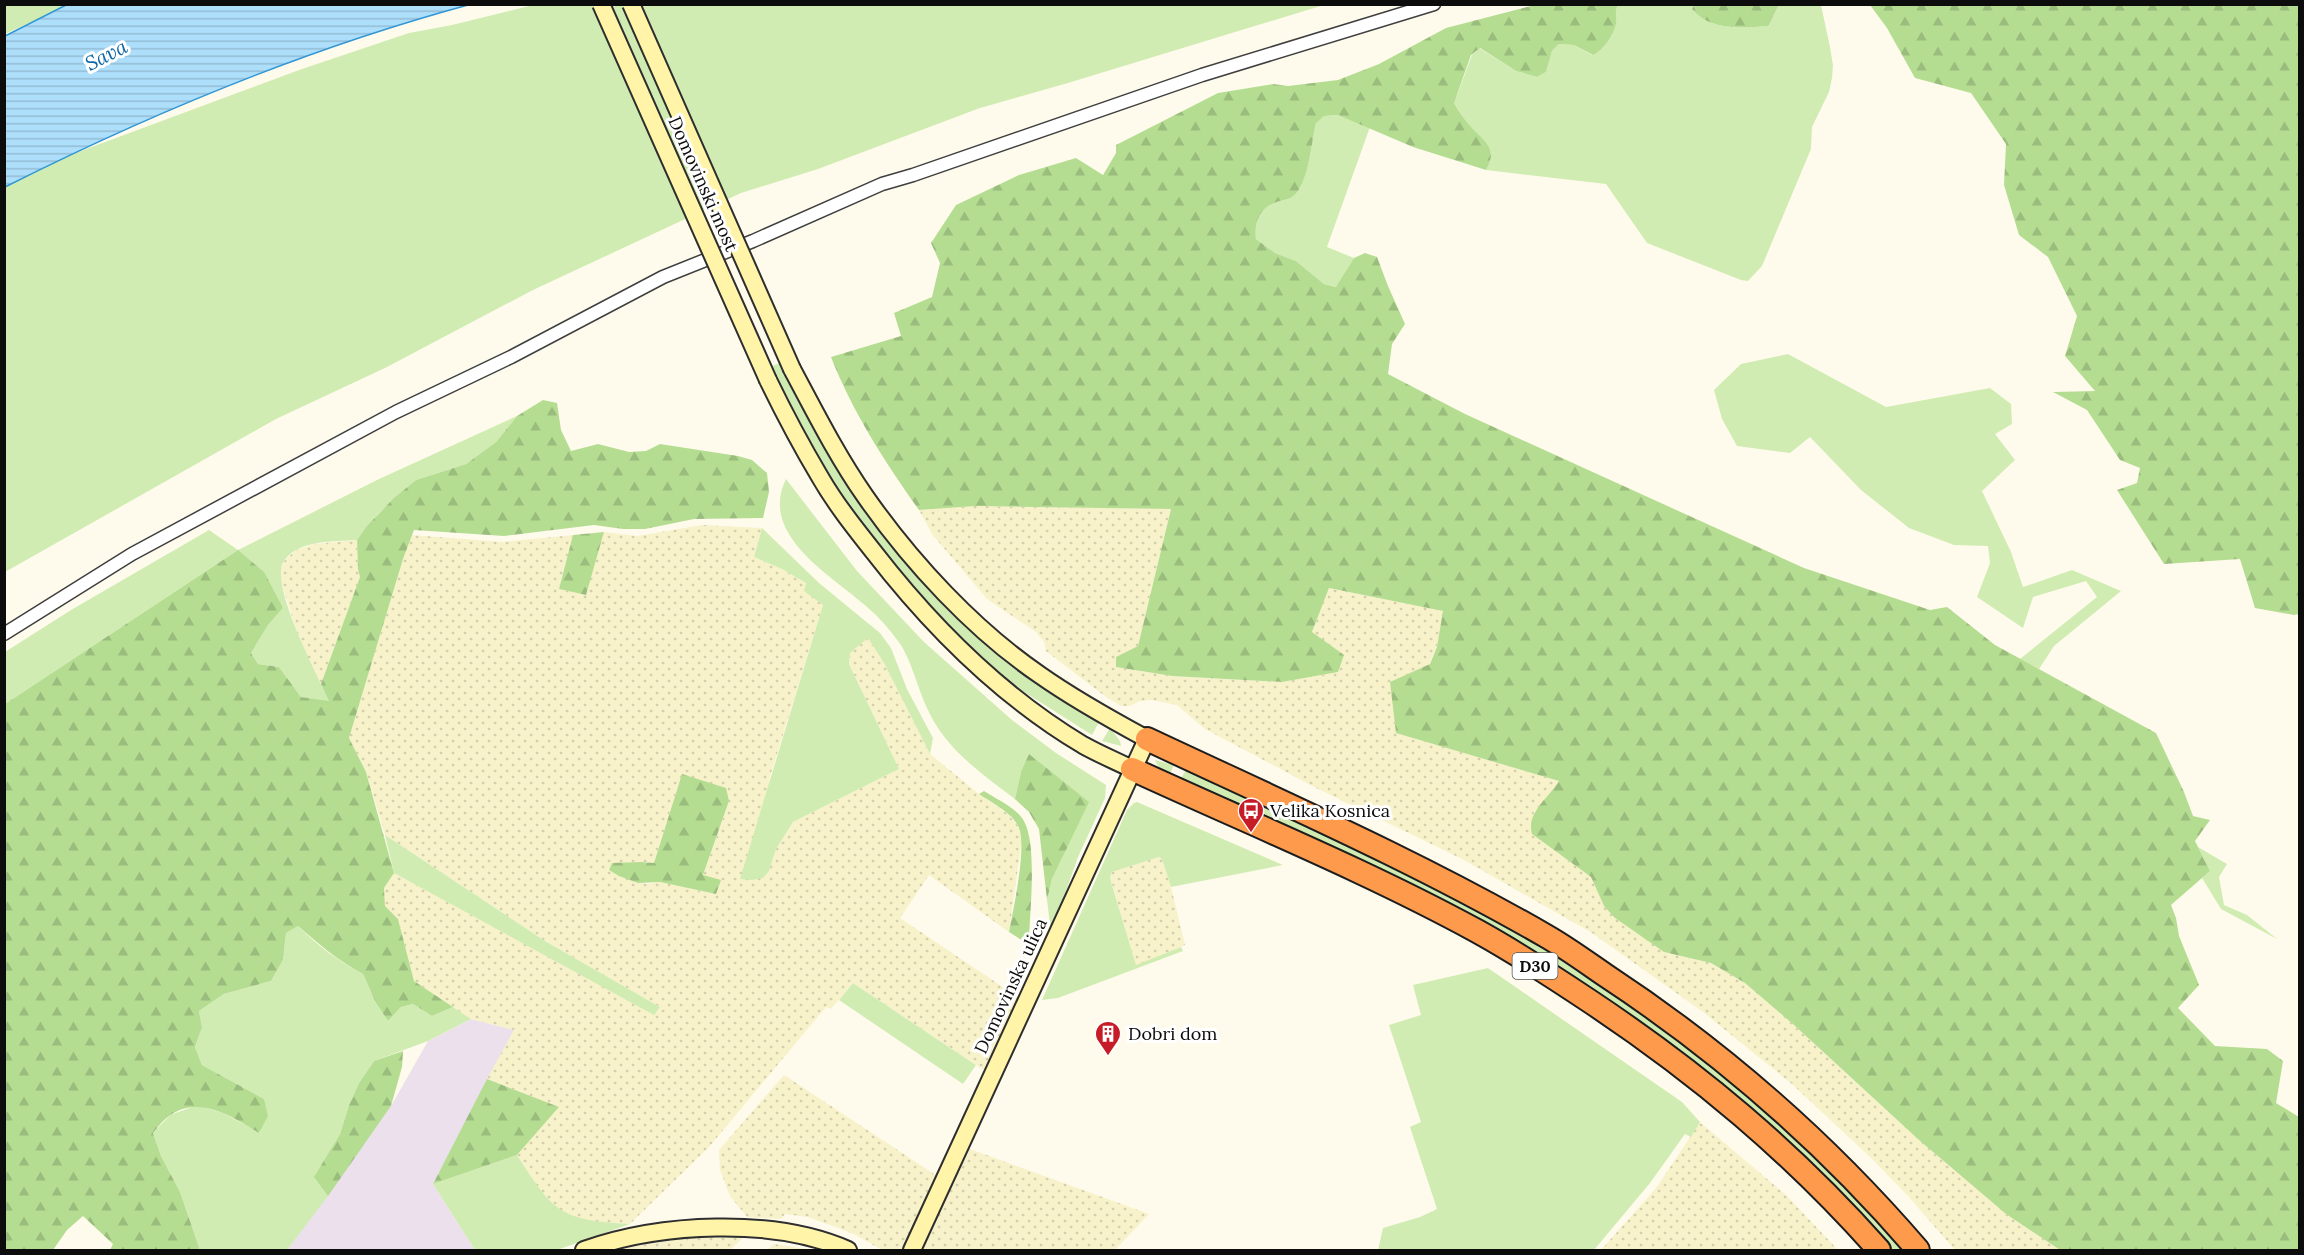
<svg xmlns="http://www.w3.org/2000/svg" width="2304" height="1255" viewBox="0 0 2304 1255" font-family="Lora,serif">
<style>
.industrial{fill:#ebe0ec}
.farmland{fill:url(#farmland-dots);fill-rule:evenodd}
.grass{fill:#d1ecb3}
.forest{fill:url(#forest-firs)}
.water{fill:url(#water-rules);stroke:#3096d5;stroke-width:1.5}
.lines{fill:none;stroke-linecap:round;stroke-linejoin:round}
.street-casing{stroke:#3f3f3f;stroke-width:15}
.secondary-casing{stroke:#2e2e2e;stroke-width:20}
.highway-casing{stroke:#1d1d1d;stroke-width:26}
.street{stroke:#fff;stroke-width:12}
.secondary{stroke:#fff4a7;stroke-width:16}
.highway{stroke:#fd9a4c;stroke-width:22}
.secondary-bridge-casing{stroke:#2e2e2e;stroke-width:20;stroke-linecap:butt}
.secondary-bridge{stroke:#fff4a7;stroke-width:16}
.labels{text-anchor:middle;stroke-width:6;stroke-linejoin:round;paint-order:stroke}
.shield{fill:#fff;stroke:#555;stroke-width:1.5}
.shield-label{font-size:16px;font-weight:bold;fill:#0c0c0c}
.street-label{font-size:18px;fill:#0c0c0c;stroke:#fff}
.poi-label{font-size:18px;fill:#0c0c0c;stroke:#fff;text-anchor:start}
.water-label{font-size:20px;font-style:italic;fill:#0e66a5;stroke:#fff}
</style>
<defs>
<pattern id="farmland-dots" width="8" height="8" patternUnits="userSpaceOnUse" patternTransform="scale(1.5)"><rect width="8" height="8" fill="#f7f2ca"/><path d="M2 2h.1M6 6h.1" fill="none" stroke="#d3ceac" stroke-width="1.8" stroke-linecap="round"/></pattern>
<pattern id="forest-firs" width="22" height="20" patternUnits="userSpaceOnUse" patternTransform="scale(1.5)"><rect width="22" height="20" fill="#b5dd92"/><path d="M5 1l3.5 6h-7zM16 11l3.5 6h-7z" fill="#9abc7d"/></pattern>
<pattern id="water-rules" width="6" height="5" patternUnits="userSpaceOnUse" patternTransform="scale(1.5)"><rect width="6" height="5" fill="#addefa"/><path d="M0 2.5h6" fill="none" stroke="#94bdd5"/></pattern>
</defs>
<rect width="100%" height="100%" fill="#fffbec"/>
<!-- industrial -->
<path class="industrial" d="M 471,1019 L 514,1030 L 433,1184 L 475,1250 L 287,1250 L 391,1106 L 428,1041 Z"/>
<!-- farmland -->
<path class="farmland" d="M 975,506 L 1171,509 L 1138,646 L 1116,657 L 1116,667 L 1172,676 L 1282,682 L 1338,672 L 1323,640 L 1312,632 L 1329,588 L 1444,611 L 1437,647 L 1397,733 L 1559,781 L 1548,798 L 1534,812 L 1532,834 L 1591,877 L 1604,906 L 1664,952 L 1711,963 L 1745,983 L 1794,1025 L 1919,1140 L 2006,1214 L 2060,1250 L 1955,1250 L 1908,1196 L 1871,1158 L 1792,1084 L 1703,1012 L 1592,933 L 1462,859 L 1316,788 L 1205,729 L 1177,705 L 1152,700 L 1140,701 L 1130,706 L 1121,706 L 1106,697 L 1046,651 L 1044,642 L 1036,632 L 987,599 L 932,534 L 919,510 Z
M 702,525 L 762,528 L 754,557 L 782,569 L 806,583 L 805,591 L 823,605 L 769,780 L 769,871 L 776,849 L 793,822 L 899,769 L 849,664 L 850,653 L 868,638 L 884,663 L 930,754 L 979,794 L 1008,814 L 1018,826 L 1022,838 L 1009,932 L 929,875 L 900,918 L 1019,998 L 984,1070 L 853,983 L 831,1009 L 826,1007 L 709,1147 L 630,1224 L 593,1222 L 571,1216 L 556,1208 L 540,1191 L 517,1155 L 559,1107 L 487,1079 L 514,1030 L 471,1019 L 414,981 L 398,919 L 385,907 L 384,888 L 394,873 L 654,1014 L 660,1007 L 545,941 L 385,835 L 366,772 L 349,738 L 403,559 L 412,535 L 503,542 L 573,535 L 559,589 L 585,595 L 604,532 L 637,536 ZM 682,774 L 729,801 L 703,876 L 716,894 L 660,882 L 646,884 L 609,870 L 612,864 L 641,862 L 654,863 Z
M 357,540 L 358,569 L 360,577 L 321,684 L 300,642 L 279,575 L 284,561 L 296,550 L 314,544 Z
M 1159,857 L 1162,859 L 1171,887 L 1185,945 L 1136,966 L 1110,877 L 1112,872 Z
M 784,1075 L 937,1176 L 902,1250 L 882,1250 L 854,1234 L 808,1217 L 785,1214 L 781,1219 L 747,1217 L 730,1196 L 720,1170 L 719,1150 Z
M 1700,1122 L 1786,1195 L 1838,1250 L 1601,1250 L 1657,1187 Z
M 970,1149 L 1149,1214 L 1115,1250 L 921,1250 Z
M 706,1235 L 745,1236 L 730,1250 L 616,1250 L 641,1245 Z
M 774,1244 L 813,1250 L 767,1250 Z"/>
<!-- grass -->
<path class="grass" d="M 5,5 L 68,5 L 5,34 Z
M 533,5 L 1324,5 L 1068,83 L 980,108 L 818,169 L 741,193 L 533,290 L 385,368 L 276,419 L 5,572 L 5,187 L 62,158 L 299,70 L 409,33 L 452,25 Z
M 1618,5 L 1694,5 L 1692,9 C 1710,31 1742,28 1768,26 L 1779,5 L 1821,5 L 1830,47 L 1833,65 L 1832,78 L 1829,92 L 1812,127 L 1811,149 L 1762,266 L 1748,281 L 1741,280 L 1647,243 L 1606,184 L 1486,170 C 1499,147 1484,142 1470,127 C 1464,119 1459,112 1454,103 L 1472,55 L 1479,48 L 1516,71 L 1537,77 L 1546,72 L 1552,51 L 1559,44 L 1574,45 L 1592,55 L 1616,24 L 1615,9 Z
M 1338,115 L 1370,127 L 1327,247 L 1354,258 L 1337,287 L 1324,284 L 1296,261 L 1275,253 L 1256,239 C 1254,221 1260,208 1277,202 C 1286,199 1292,200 1298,191 C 1310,173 1311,144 1316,122 L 1324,116 Z
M 1788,354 L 1886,407 L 1990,388 L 2011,404 L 2012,424 L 1995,434 L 2015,460 L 1982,491 L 2011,552 L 2023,587 L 2072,570 L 2121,591 L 2054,646 L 2039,669 L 2020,659 L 2097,597 L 2086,581 L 2033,597 L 2023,628 L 1977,597 L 1990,563 L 1988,546 L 1954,545 L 1909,528 L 1861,490 L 1810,437 L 1790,453 L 1737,446 L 1722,419 L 1714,390 L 1741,364 Z
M 783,362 L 908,562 L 1100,720 L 1092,735 L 999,676 L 929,609 L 832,488 L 769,367 Z
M 517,416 L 496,442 L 466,464 L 416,480 L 378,514 L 357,540 C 335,542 299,539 284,561 C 268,582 318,677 330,702 L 301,697 L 279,667 L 258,664 L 251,653 L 268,625 L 283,608 L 238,550 L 5,704 L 5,652 L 71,610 L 209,530 L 238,550 L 379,479 Z
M 786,479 L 857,571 L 924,642 L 1012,720 L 1056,753 L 1106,785 L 1105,798 L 1078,857 L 1051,933 L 1047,900 L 1052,879 L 1088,802 L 1021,772 L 1015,799 C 981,773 945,749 927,708 C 918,689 910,656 898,641 C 889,629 879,617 867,607 C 833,576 758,536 786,479 Z
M 762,528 L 819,583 L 880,633 L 891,648 L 907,689 L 933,738 L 930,754 L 884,663 L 868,638 L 850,653 L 849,664 L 899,769 L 793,822 L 776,849 L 769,871 L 763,878 L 752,880 L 740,879 L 823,605 L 804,591 L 806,583 L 782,569 L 754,557 Z
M 1110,728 L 1120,741 L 1121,746 L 1102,741 Z
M 1155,760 L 1174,765 L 1168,778 L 1160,771 Z
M 1186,770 L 1252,801 L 1296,817 L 1486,914 L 1592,977 L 1640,1010 L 1739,1086 L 1843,1182 L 1906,1250 L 1890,1250 L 1865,1224 L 1610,1005 L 1178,783 Z
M 1137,802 L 1283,865 L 1171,887 L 1162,859 L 1159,857 L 1112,872 L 1110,877 L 1112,885 L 1136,965 L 1181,947 L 1183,951 L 1058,998 L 1042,1000 L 1127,810 L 1134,803 Z
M 385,835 L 545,941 L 660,1007 L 654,1015 L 394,873 Z
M 2198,847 L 2227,864 L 2219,877 L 2224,905 L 2247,915 L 2277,939 L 2221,909 L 2202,878 L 2210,871 Z
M 298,926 C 318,946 338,961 363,974 L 376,1003 L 388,1021 L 401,1007 L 413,1004 L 432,1016 L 453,1007 L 471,1019 L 428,1041 L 374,1061 L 359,1083 L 349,1105 L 340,1134 L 315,1176 L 328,1196 L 287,1250 L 200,1250 L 180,1192 L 161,1156 L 153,1133 L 170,1115 L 198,1105 L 223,1113 L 260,1133 L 264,1099 L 202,1065 L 195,1047 L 202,1027 L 199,1011 L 224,994 L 271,981 L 283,960 L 286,933 Z
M 1488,968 L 1682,1102 L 1700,1122 L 1691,1137 L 1685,1134 L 1650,1183 L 1594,1250 L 1378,1250 L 1383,1228 L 1420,1217 L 1437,1209 L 1410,1127 L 1421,1122 L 1389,1025 L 1421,1015 L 1413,985 Z
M 853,983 L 976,1065 L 963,1084 L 839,1000 Z
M 517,1155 C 554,1213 560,1220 630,1224 L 557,1250 L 475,1250 L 433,1184 Z"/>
<!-- forest -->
<path class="forest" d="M 1539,4 L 1618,5 C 1614,11 1617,17 1616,24 C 1613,36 1603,50 1593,55 L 1574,45 L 1559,44 L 1552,51 L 1546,72 L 1537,77 L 1516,71 L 1480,48 L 1471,55 L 1454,103 C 1459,112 1464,119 1471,127 C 1484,142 1499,147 1486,170 L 1413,147 L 1338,115 L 1324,116 L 1316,123 C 1311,144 1310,173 1298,191 C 1292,200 1286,199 1277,202 C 1260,208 1254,221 1256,239 L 1275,253 L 1296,261 L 1324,284 L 1336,287 L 1354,258 L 1365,253 L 1377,257 L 1388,286 L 1405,324 L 1392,344 L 1388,374 L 1465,414 L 1804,568 L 1930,610 L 1947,607 L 1995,645 L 2156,733 L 2184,792 L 2193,816 L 2210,820 L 2195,841 L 2210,871 L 2171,905 L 2176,918 L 2179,936 L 2199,985 L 2178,1008 L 2215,1046 L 2267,1049 L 2283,1061 L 2276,1103 L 2299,1117 L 2299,1250 L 2060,1250 L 2006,1214 L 1919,1140 L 1794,1025 L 1745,983 L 1711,963 L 1664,952 L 1615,918 L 1604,906 L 1591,877 L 1532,834 C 1526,812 1549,798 1559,781 L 1396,733 L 1390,682 L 1430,664 L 1437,647 L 1443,611 L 1329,588 L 1312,632 L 1344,655 L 1338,672 L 1282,682 L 1172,676 L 1116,667 L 1116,657 L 1138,646 L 1171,509 L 975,506 L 919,510 C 885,462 853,413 831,357 L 901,336 L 894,313 L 932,297 L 940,263 L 931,243 L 956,205 L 1019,175 L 1076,158 L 1103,175 L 1116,153 L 1116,145 L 1218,93 L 1273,84 L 1288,86 L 1338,80 L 1379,64 L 1446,28 Z
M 1694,5 L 1694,4 L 1779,5 L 1768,26 C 1742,28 1710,31 1692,9 Z
M 1870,5 L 2299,5 L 2299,614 L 2294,615 L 2255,608 L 2240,559 L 2164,564 L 2117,490 L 2137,483 L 2140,468 L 2120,460 L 2087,410 L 2053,392 L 2095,391 L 2065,356 L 2077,316 L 2048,257 L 2019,235 L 2004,185 L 2006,144 L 1971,93 L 1915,78 L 1887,28 Z
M 543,400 L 557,403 L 561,430 L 571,451 L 598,444 L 629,452 L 646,451 L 660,444 L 738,456 L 752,460 L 767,473 L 769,492 L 763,518 L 694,519 L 645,529 L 623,529 L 594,525 L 504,536 L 414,530 L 403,559 L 349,738 L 366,772 L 394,873 L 384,888 L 385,906 L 398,919 L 414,981 L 453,1007 L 432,1016 L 413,1004 L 401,1007 L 388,1021 L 376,1003 L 363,974 C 337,960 320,945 298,926 L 286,933 L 283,960 L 271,981 L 224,994 L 199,1011 L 202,1027 L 195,1047 L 202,1065 L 264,1099 L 268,1116 L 259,1133 C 233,1117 199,1094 169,1116 C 163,1120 158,1127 153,1133 L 161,1156 L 180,1192 L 200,1250 L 110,1250 L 113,1244 L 83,1216 L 67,1230 L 53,1250 L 5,1250 L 5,704 L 238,550 L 264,572 L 283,608 L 268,625 L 251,653 L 258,664 L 279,667 L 301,697 L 329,701 L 321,684 L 360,577 L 358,569 L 357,540 L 367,526 L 394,498 L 416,480 L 466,464 L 496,442 L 517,416 Z
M 604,532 L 586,595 L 559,589 L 573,535 Z
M 1029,754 L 1089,802 L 1052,879 L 1047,900 L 1039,829 L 1029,812 L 1015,799 L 1021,772 Z
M 682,774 L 726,788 L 729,801 L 703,875 L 721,880 L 716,894 L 660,882 L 638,883 L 619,876 L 609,870 L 612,863 L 641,862 L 654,863 Z
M 984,791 C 996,799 1013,806 1022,818 C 1039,841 1029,915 1029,945 L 1009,932 C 1013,910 1028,844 1018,826 C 1011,812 992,803 979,794 Z
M 403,1051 L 402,1067 L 391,1106 L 328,1196 L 314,1177 L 340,1134 L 349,1105 L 359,1083 L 374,1061 Z
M 487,1079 L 559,1107 L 517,1155 L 433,1184 Z"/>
<!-- water -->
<path class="water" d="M 68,4 L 468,4 L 468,5 C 306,49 154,112 5,187 L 5,36 Z"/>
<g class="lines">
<defs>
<path id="street" d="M 4,634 L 132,554 L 396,412 L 511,357 L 663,277 L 753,241 L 882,184 L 913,175 L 1202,75 L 1434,4"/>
<path id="secondary" d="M 792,369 C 815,412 837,456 865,496 C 911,562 974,630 1040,675 C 1074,699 1110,719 1147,739 L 912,1250
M 768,380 C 784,413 801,445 820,477 C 835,503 854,527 873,551 C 931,626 1001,696 1083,745 C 1099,754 1116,761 1132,769
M 584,1250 C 660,1223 773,1217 848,1250"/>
<path id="highway" d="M 1147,739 C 1281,802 1418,862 1546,936 C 1567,948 1586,962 1605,975 C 1722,1052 1827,1144 1918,1250
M 1132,769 C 1247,822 1365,870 1477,931 C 1515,952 1552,976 1588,1000 C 1698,1073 1792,1152 1879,1250"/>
</defs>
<!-- street casing -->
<use href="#street" class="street-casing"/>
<!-- secondary casing -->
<use href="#secondary" class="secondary-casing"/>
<!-- highway casing -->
<use href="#highway" class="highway-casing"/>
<!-- street -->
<use href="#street" class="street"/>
<!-- secondary -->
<use href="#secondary" class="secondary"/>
<!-- highway -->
<use href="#highway" class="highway"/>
<defs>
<path id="secondary-bridge" d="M 601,4 L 768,380
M 631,4 L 792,369"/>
</defs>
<!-- secondary-bridge casing -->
<use href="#secondary-bridge" class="secondary-bridge-casing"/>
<!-- secondary-bridge -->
<use href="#secondary-bridge" class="secondary-bridge"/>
</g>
<!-- icons -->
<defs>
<symbol id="bus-pin" viewBox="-11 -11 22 30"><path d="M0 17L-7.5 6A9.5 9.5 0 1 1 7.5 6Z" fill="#c51c27" stroke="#fff"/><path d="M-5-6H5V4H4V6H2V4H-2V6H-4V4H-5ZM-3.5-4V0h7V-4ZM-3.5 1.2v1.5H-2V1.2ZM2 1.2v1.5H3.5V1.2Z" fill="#fff"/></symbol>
<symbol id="building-pin" viewBox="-11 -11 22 30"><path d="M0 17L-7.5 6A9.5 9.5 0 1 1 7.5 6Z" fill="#c51c27" stroke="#fff"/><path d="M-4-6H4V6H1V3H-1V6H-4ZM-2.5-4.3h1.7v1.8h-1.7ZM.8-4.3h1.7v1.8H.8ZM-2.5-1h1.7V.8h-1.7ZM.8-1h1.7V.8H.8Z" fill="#fff"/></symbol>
</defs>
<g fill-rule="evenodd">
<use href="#bus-pin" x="1236" y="796" width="30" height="40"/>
<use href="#building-pin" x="1093" y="1019" width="30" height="40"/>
</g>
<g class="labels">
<!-- shield labels -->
<rect class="shield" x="1512.5" y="953" width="45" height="26" rx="4.5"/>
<g class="shield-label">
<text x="1535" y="972">D30</text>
</g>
<!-- street labels -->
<g class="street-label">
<text transform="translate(703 184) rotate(66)" y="6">Domovinski most</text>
<text transform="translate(1011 986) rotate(-65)" y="6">Domovinska ulica</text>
</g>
<!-- poi labels -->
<g class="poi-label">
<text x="1270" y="817">Velika Kosnica</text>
<text x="1128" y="1040">Dobri dom</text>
</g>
<!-- water labels -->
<g class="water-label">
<text transform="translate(106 55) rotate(-27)" y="7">Sava</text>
</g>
</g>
<!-- border -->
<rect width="2304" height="1255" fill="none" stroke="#0c0c0c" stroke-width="12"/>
</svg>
